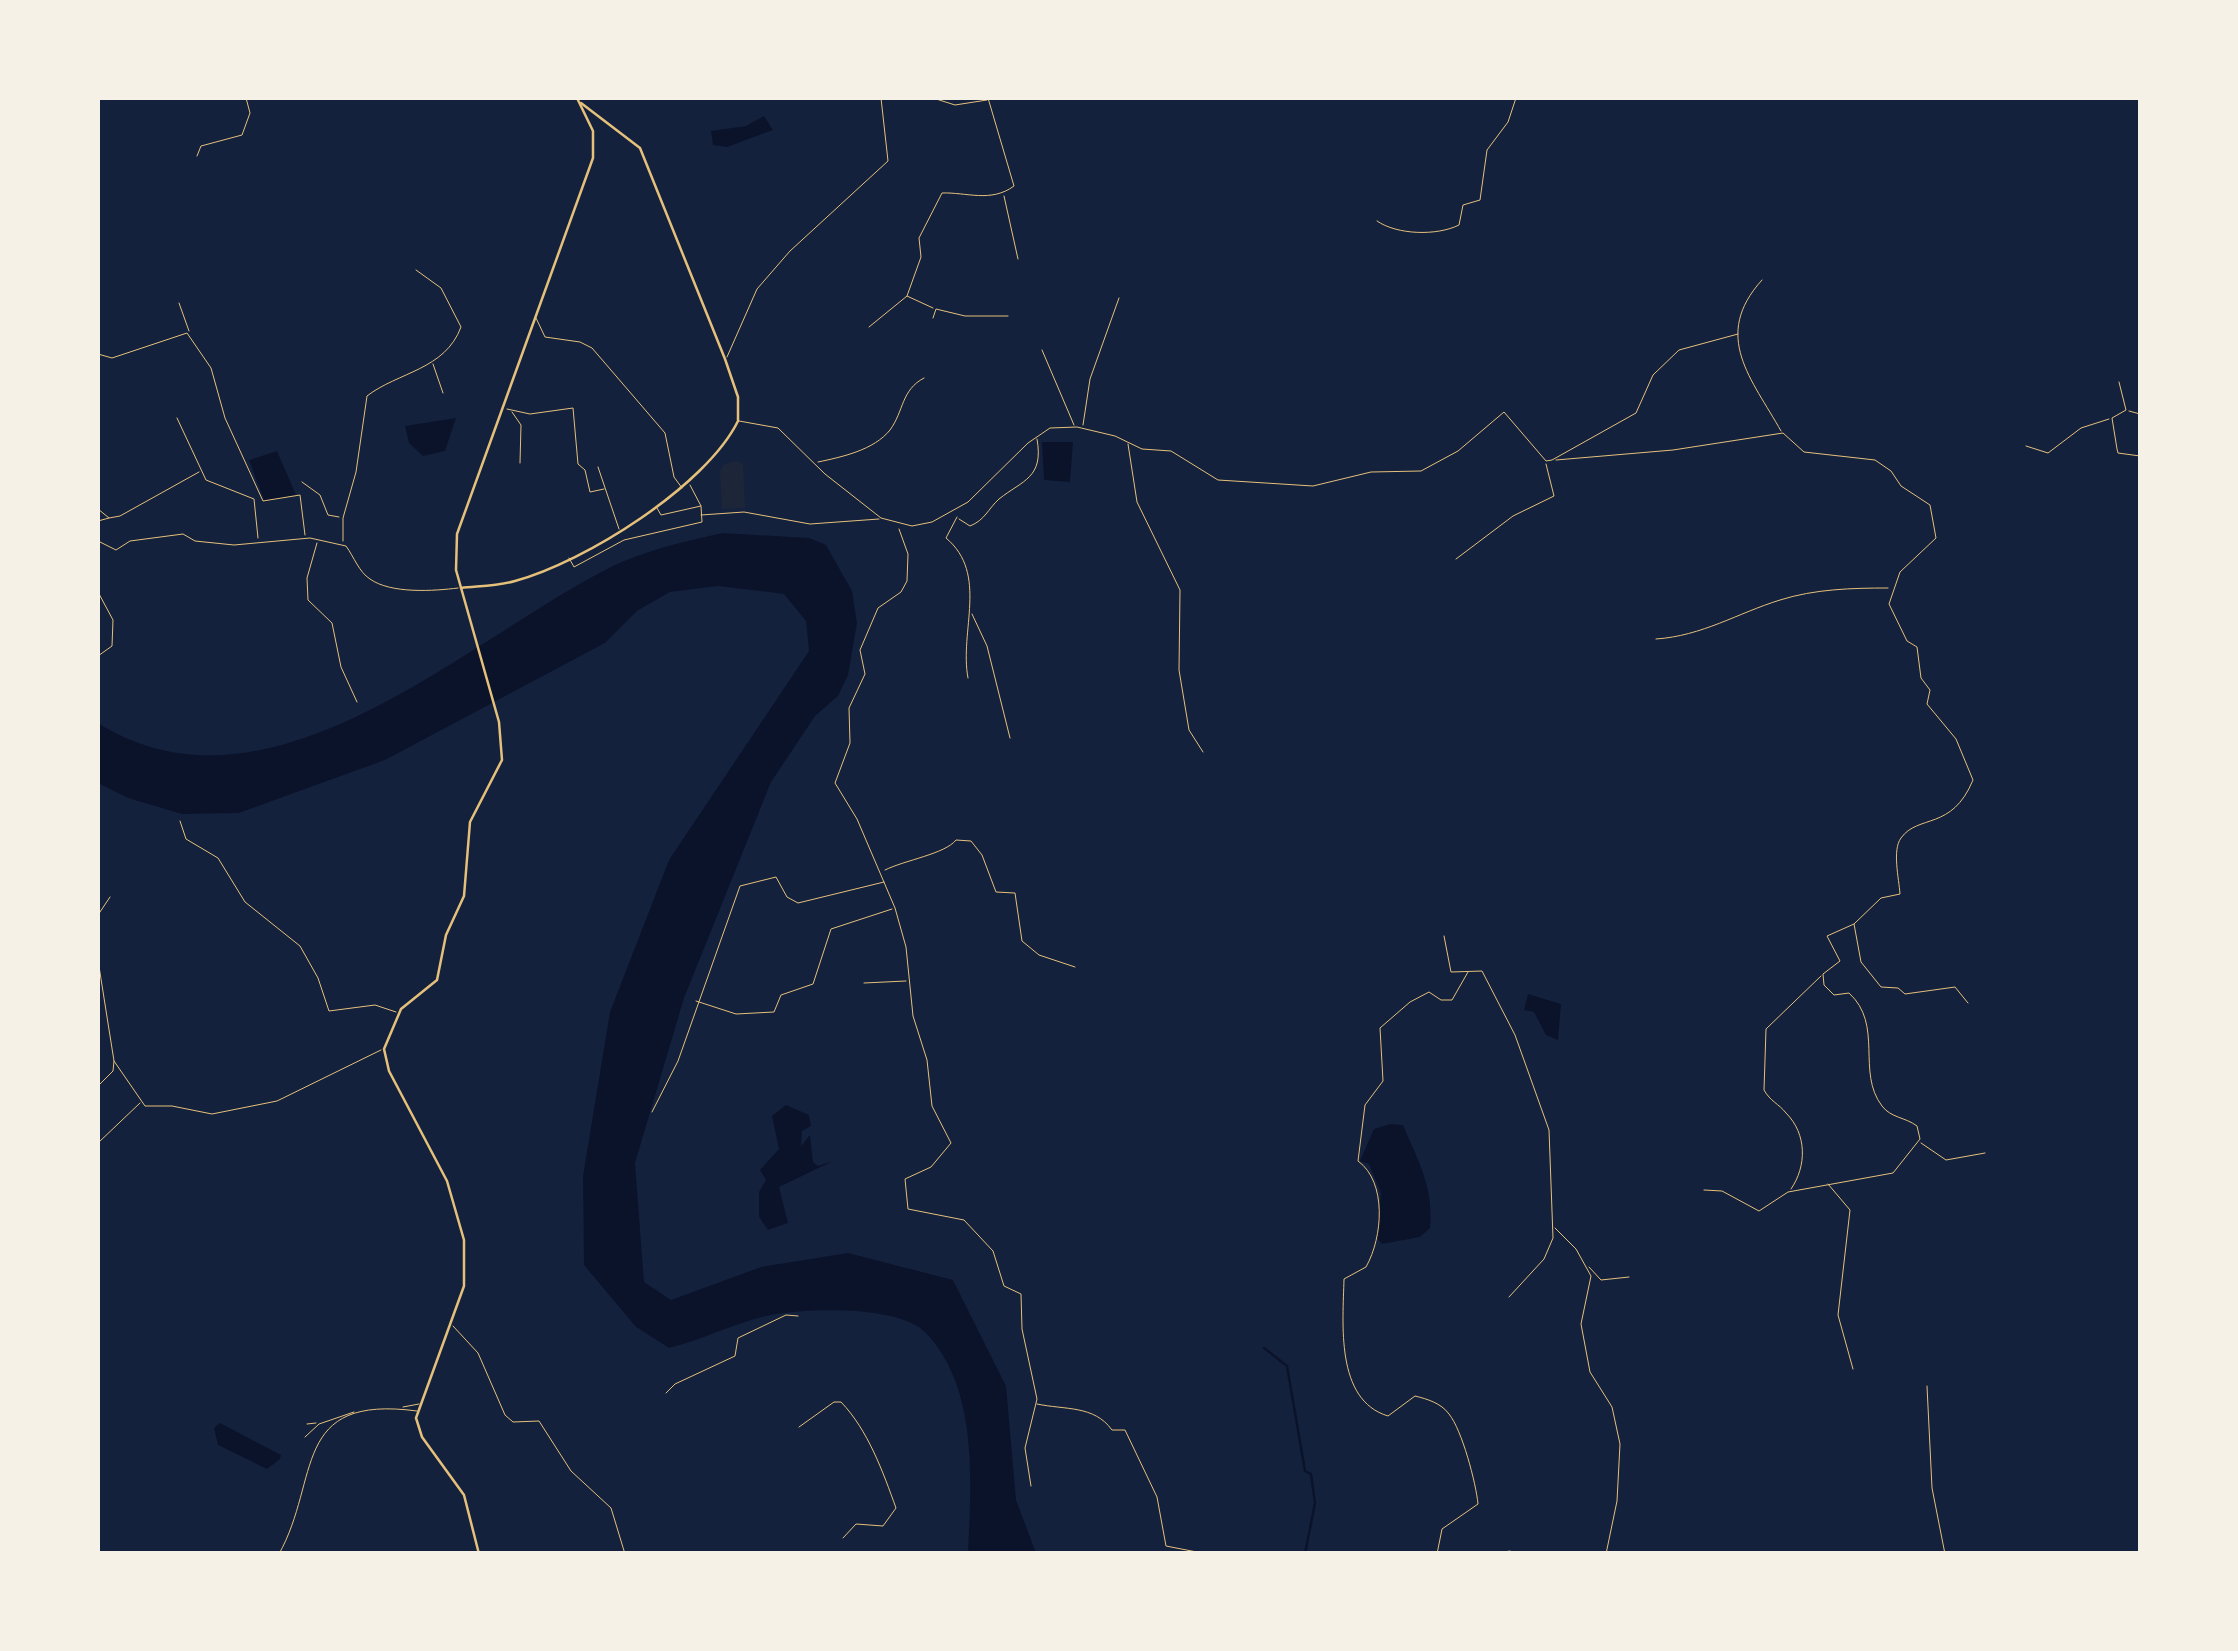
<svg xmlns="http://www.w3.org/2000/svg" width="2238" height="1651" viewBox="0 0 2238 1651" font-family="'Asap Condensed',sans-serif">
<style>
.green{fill:#1d2539}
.water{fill:#0b132b}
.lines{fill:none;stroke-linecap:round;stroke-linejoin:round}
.stream{stroke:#0b132b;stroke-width:2.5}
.minor{stroke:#e5c07b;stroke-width:1}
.tertiary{stroke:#e5c07b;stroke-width:2.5}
.secondary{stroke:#e5c07b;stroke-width:2.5}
</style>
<rect width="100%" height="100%" fill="#14213d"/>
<!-- green -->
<path class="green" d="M 736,461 L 743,464 L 745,508 L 722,509 L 720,471 L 724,464 Z"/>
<!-- water -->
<path class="water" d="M 764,116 L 773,130 L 727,147 L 713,145 L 711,131 L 746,126 Z
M 456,418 L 445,451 L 423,456 L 409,443 L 405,426 Z
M 1042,442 L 1073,442 L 1070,482 L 1044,480 Z
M 277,451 L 296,495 L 265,502 L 249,460 Z
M 723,533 L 809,538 L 826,545 L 852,591 L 857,623 L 848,675 L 838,696 L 815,716 L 771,782 L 684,998 L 635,1163 L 644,1282 L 671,1300 L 761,1267 L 848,1253 L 953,1280 L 1006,1386 L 1016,1500 L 1036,1553 L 968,1553 C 971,1484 979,1389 926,1333 C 900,1305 807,1308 771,1315 C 736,1322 703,1340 669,1348 L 636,1327 L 584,1265 L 583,1176 L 610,1012 L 669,860 L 809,651 L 806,621 L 784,594 L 718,586 L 670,592 L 637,611 L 605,643 L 385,760 L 239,813 L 182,814 L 128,798 L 98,783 L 98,723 C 268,830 462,643 607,569 C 644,550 683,542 723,533 Z
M 1528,994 L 1561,1004 L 1558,1040 L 1546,1035 L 1534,1012 L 1524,1010 Z
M 786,1105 L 809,1115 L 811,1126 L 802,1131 L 801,1146 L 810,1135 L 813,1162 L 818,1166 L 833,1161 L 779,1187 L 788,1223 L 768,1230 L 759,1217 L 759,1192 L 766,1180 L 760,1170 L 779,1149 L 772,1116 Z
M 1390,1124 L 1403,1125 C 1418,1161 1434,1187 1430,1228 L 1420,1237 L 1382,1244 L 1377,1238 L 1381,1193 L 1369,1164 L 1360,1161 L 1374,1129 Z
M 220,1423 L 281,1455 L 280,1459 L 267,1469 L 218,1445 L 214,1428 Z"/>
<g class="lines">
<!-- stream -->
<path class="stream" d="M 1264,1348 L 1287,1366 L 1305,1471 L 1311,1474 L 1315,1503 L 1305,1554"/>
<!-- minor -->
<path class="minor" d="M 933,98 L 955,105 L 987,100
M 197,156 L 201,146 L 242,135 L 250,113 L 246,98
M 1004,196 L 1018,259
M 1377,221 C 1397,235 1437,236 1459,225 L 1463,205 L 1480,200 L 1487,150 L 1508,122 L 1516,98
M 1762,280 C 1711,336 1752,379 1781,431
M 907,296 L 921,257 L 919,238 L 942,193 C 966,192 991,203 1014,186 L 988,98
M 179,303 L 189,331
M 536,318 L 545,337 L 580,342 L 592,348 L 665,433 L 674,477 L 682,488
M 933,318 L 936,309 L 965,316 L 1008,316
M 869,327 L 907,296 L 933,308
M 1042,350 L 1074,425
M 98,354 L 112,358 L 187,333 L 211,368 L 225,418 L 263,501 L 300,495 L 305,535
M 727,357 L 757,289 L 790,251 L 888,161 L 881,98
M 433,364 L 443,393
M 2119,382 L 2126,410 L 2112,418 L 2117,449 L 2118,453 L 2140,456
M 507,409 L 530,414 L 573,408 L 578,464 L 585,470 L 590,492 L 604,489
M 2129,411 L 2140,414
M 512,412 L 521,425 L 520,463
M 177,418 L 206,480 L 254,499 L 258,538
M 739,421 L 778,428 L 825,474 L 881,518 L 912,526 L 932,522 L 968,502 L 1028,443 L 1050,428 L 1077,427 L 1115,436 L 1142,449 L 1171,451 L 1218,480 L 1313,486 L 1371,472 L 1421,471 L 1458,451 L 1504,412 L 1546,461 L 1552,460 L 1636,413 L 1653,375 L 1679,350 L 1738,334
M 1083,425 L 1090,379 L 1119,298
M 1128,444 L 1137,502 L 1180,590 L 1179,670 L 1189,730 L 1203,752
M 2026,446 L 2048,453 L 2081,428 L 2109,419
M 1556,460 L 1673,450 L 1783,433 L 1804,452 L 1875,460 L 1891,471 L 1901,486 L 1930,505 L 1936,538 L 1900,572 L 1889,604 L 1907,641 L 1917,647 L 1921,678 L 1930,690 L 1927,704 L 1956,739 L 1973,780 C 1952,831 1918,814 1901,838 C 1892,850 1899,879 1900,894 L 1881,898 L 1854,924 L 1861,962 L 1881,987 L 1898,988 L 1905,994 L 1955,987 L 1968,1003
M 818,462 C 842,457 874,450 890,430 C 904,411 901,390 924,378
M 598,467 L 619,529
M 302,482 L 320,495 L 328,515 L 339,517
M 657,508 L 661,515 L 701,506 L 690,485
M 98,509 L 109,518 L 98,521
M 701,515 L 744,512 L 810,524 L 879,519
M 957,517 L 946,538 C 989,574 959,631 968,678
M 109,518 L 120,516 L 199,472
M 959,519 L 970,526 C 985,520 988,509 999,499 C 1023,480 1044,478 1037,439
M 899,529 L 908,554 L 907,581 L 901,592 L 878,608 L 860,650 L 865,674 L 849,708 L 850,743 L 835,783 L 857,819 L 895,908 L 906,947 L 913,1016 L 927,1060 L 932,1106 L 951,1143 L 931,1167 L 905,1179 L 908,1209 L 964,1220 L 993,1251 L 1004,1286 L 1021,1294 L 1022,1329 L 1037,1399 L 1025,1448 L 1031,1486
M 98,541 L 116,550 L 130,541 L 183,534 L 195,541 L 234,545 L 310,538 L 346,546 C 354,557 359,572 370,579 C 391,594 434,591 458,588
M 343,541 L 343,518 L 356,472 L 367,396 C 398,372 445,370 461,327 L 441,288 L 416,270
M 317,543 L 307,578 L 308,600 L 332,623 L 341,667 L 357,702
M 569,558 L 574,567 L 624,540 L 702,522 L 701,506
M 1456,559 L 1513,516 L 1554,496 L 1546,464
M 98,592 L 113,620 L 112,646 L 98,656
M 972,614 L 987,646 L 1010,738
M 1656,639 C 1702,636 1738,613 1780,600 C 1815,589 1852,588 1888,588
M 180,821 L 186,839 L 218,858 L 245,902 L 300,946 L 318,978 L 329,1011 L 375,1005 L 396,1012
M 885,870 C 905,860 945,854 956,840 L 971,841 L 982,855 L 996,892 L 1015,893 L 1022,941 L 1039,955 L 1075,967
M 98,915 L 110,897
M 1444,936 L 1451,972 L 1482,971 L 1515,1035 L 1549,1130 L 1553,1238 L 1544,1259 L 1509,1297
M 98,960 L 114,1061 L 113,1071 L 98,1086
M 864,983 L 906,981
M 696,1001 L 736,1014 L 774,1012 L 781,995 L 813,984 L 831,929 L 892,909
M 114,1061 L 145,1106 L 172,1106 L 212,1114 L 277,1101 L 381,1050
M 652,1112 L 678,1061 L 740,886 L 776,877 L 787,897 L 798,903 L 884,882
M 98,1143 L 140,1103
M 1921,1143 L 1946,1160 L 1985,1153
M 1828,1184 L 1850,1210 L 1838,1315 L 1853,1369
M 1791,1189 C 1807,1166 1807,1134 1786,1113 C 1779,1104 1770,1101 1764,1090 L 1766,1029 L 1821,976
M 1704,1190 L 1722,1191 L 1759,1211 L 1788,1192 L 1893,1173 L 1920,1139 L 1917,1126 C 1905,1117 1891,1118 1882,1106 C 1856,1072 1884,1025 1849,993 L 1834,995 L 1824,985 L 1823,974 L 1840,961 L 1827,936 L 1854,924
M 1555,1228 L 1576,1249 L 1591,1276 L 1581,1324 L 1590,1372 L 1612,1407 L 1620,1444 L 1617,1501 L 1606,1554
M 1589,1267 L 1601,1280 L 1629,1277
M 453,1326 L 478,1353 L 505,1415 L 513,1422 L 539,1421 L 571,1471 L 611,1508 L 625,1554
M 1927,1386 L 1932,1488 L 1945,1554
M 666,1393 L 675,1384 L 735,1356 L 738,1338 L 786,1315 L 798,1316
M 1037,1404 C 1065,1410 1094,1405 1112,1430 L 1125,1430 L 1157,1497 L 1166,1546 L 1207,1554
M 403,1407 L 419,1404
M 307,1424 L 316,1423
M 799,1427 L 834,1402 L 841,1402 C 868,1430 883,1472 896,1508 L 883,1526 L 856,1524 L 843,1538
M 305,1437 L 319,1424 L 354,1412
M 279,1554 C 321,1479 290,1394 417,1411
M 1437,1554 L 1442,1529 L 1478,1504 C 1476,1483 1462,1430 1449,1414 C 1441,1403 1427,1399 1415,1396 L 1388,1416 C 1335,1400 1343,1323 1344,1279 L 1366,1267 C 1383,1237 1387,1182 1358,1161 L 1365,1105 L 1383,1081 L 1380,1028 L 1410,1002 L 1429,992 L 1441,1000 L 1452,1000 L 1468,972
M 1492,1554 L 1510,1551"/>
<!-- tertiary -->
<path class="tertiary" d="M 461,588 C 479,586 498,586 515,581 C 585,562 706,486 738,421 L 738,397 L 725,359 L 640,148 L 581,103"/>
<!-- secondary -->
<path class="secondary" d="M 479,1554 L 464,1495 L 422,1437 L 416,1418 L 464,1286 L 464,1240 L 447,1181 L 389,1071 L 384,1049 L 401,1009 L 437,980 L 446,935 L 464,896 L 470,822 L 502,760 L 499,722 L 456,570 L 457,534 L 593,158 L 593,131 L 577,98"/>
</g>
<!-- border -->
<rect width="2238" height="1651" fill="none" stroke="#f6f1e7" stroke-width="200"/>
</svg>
